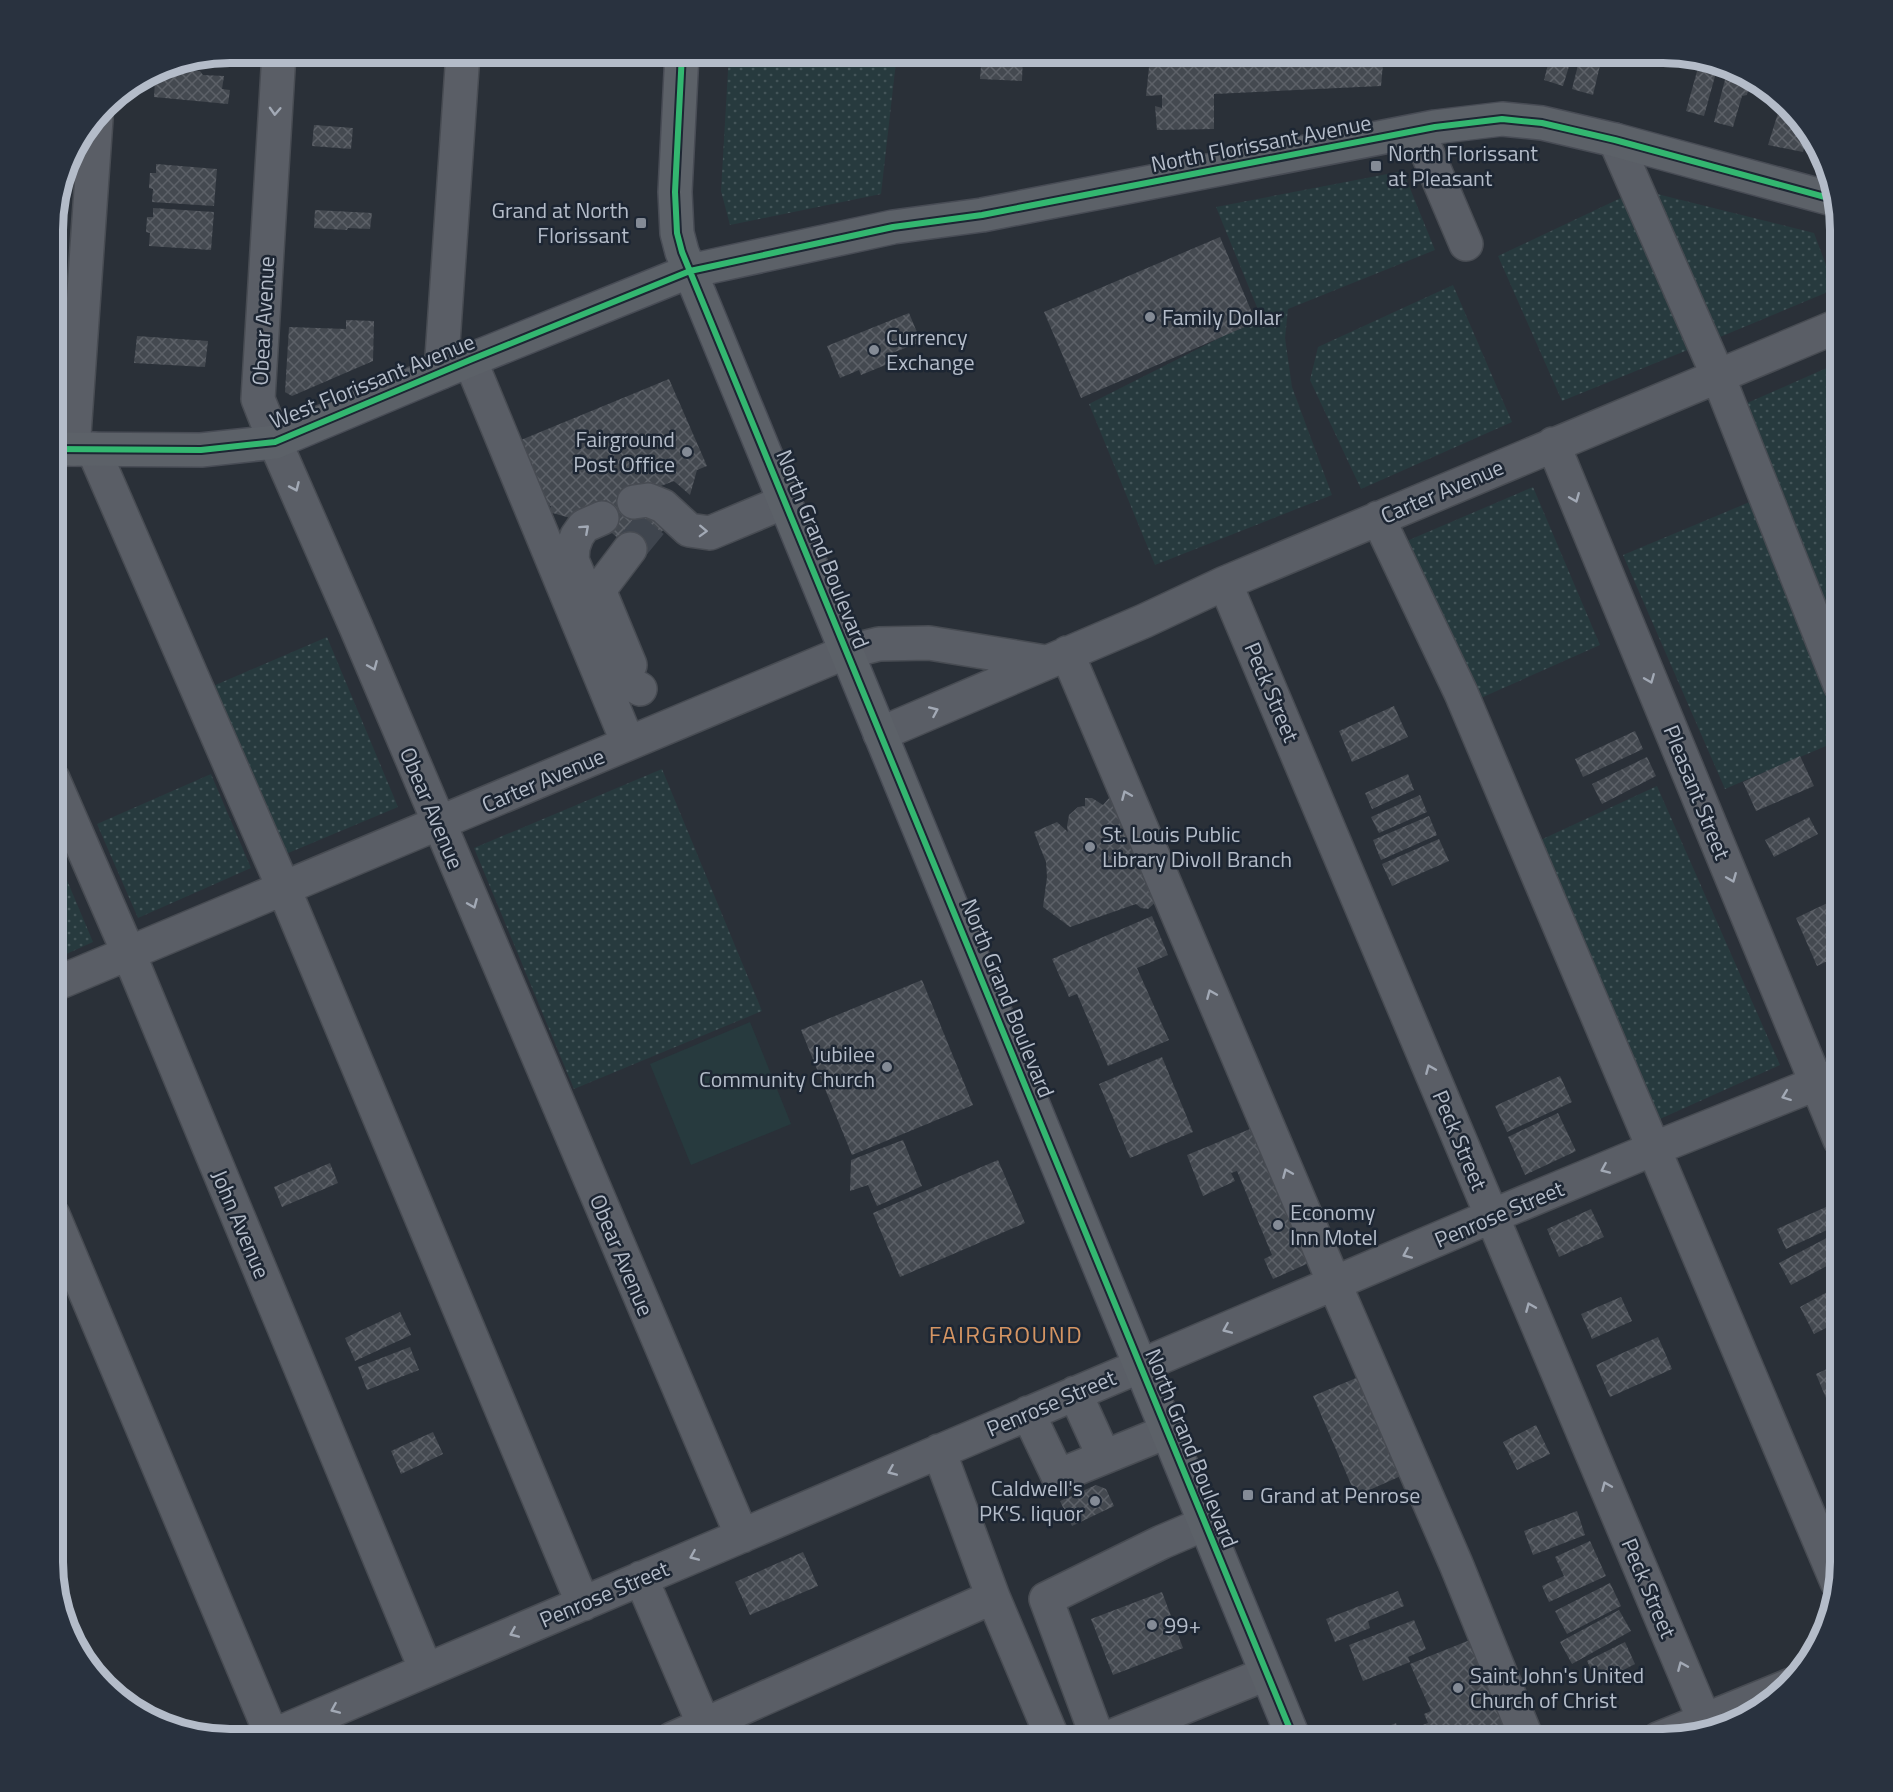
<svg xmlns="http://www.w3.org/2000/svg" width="1893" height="1792" viewBox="0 0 1893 1792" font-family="'Titillium Web',sans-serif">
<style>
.grass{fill:url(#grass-dots)}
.garden{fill:#273a3e}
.building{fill:url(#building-cross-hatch)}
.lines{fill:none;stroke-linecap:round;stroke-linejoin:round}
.minor-tunnel{stroke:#3f454e;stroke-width:33;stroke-dasharray:33 16;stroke-linecap:butt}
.minor-casing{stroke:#484c53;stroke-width:36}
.major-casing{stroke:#484c55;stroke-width:36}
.minor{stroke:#5a5e66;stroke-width:33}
.major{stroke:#5c6168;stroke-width:33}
.cycleway-casing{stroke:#1d2633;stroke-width:10}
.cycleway{stroke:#33b770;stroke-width:6}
.oneway{stroke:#a2a9b5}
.poi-dot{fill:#848b96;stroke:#1d2633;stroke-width:2}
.labels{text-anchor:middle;stroke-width:5;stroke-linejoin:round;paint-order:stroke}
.street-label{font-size:22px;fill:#b4bcc9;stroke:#1d2633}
.poi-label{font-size:22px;fill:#b4bcc9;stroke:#1d2633;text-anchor:start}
.neighbourhood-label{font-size:24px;letter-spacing:1.5px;fill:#d59563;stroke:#1d2633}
.rim{fill:none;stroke:#b4bcc9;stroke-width:8}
</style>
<defs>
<pattern id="grass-dots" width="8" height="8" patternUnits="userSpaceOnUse" patternTransform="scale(1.5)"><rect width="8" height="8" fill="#273a3e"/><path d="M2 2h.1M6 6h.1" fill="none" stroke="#445559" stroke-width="1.8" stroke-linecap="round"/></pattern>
<pattern id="building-cross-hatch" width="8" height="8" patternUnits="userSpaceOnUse" patternTransform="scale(1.5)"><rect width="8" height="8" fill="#444950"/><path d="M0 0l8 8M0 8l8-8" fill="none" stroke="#5d6168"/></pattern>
</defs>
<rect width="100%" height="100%" fill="#2a3038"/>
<!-- grass -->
<path class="grass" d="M 314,53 L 452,53 L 452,62 Z
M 729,53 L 897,53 L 881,194 L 730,225 L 721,191 Z
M 1403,171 L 1435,250 L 1288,309 L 1285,338 L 1292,387 L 1332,495 L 1155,565 L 1089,404 L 1261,317 L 1216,207 Z
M 1641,190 L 1814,233 L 1835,289 L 1708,342 Z
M 1625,196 L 1690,349 L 1562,401 L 1498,256 Z
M 1453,285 L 1512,422 L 1361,489 L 1310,380 L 1318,347 Z
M 1840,362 L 1840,653 L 1736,408 Z
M 1533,487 L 1600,645 L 1474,701 L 1402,543 Z
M 1752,501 L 1840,707 L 1840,740 L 1725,789 L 1623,555 Z
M 327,637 L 398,807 L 274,859 L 204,690 Z
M 662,769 L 762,1011 L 574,1089 L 474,848 Z
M 211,774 L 251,868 L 138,918 L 97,824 Z
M 1657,786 L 1780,1065 L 1651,1123 L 1534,843 Z
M 53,847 L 93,942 L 53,960 Z"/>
<!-- garden -->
<path class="garden" d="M 750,1022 L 791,1124 L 691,1165 L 650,1064 Z"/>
<!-- building -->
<path class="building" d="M 233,53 L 233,66 L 184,62 L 230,52 Z
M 478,53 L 528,53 L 528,58 L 478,56 Z
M 982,53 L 1023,53 L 1022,81 L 980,79 Z
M 1159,53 L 1384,53 L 1381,86 L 1214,94 L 1214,129 L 1157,130 L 1155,106 L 1162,108 L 1162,95 L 1146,96 L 1149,67 L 1158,67 Z
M 1502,53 L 1540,53 L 1539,63 L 1502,61 Z
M 1551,53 L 1573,53 L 1563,86 L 1544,80 Z
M 1581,53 L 1603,53 L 1593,95 L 1572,89 Z
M 1699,64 L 1717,69 L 1704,116 L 1686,111 Z
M 1728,68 L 1740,72 L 1750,79 L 1747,95 L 1742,96 L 1733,127 L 1714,122 Z
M 164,69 L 200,71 L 203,75 L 224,76 L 222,89 L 230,90 L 228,104 L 154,97 L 155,81 L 163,82 Z
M 1782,100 L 1789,105 L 1808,133 L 1803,152 L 1768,145 Z
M 314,125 L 353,128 L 351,149 L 312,146 Z
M 1812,139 L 1822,153 L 1825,159 L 1808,155 Z
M 156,164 L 217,169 L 214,206 L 152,202 L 153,189 L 149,188 L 150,173 L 156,173 Z
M 153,208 L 214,212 L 211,250 L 149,246 L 150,233 L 146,232 L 147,217 L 153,217 Z
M 315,210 L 372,213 L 370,229 L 348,228 L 347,230 L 314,228 Z
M 1220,237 L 1256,322 L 1081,398 L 1044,312 Z
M 909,313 L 921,342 L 892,353 L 895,361 L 861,375 L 859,370 L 840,378 L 827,346 Z
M 346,320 L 374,321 L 373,361 L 292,396 L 285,392 L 289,327 L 346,329 Z
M 137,336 L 208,341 L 205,367 L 134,363 Z
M 669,379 L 707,466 L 697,470 L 690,495 L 674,481 L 632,497 L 636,507 L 664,529 L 640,557 L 606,528 L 549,512 L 551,506 L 543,503 L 516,442 Z
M 1394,706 L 1408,737 L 1352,762 L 1339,731 Z
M 1635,731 L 1643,749 L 1583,777 L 1575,759 Z
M 1800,756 L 1814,786 L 1756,811 L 1743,782 Z
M 1647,757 L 1656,776 L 1602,804 L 1592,784 Z
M 1408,774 L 1414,790 L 1372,809 L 1365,793 Z
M 1116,790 L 1157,901 L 1148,909 L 1141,908 L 1136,904 L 1070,927 L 1043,907 L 1047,877 L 1046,862 L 1034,832 L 1057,822 L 1068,832 L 1067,826 L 1069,815 L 1078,807 L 1085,806 L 1085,798 L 1092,798 L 1103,805 Z
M 1420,795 L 1427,812 L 1379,833 L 1371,817 Z
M 1429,816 L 1437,835 L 1381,860 L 1373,840 Z
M 1809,817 L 1818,834 L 1774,857 L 1765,840 Z
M 1439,839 L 1449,861 L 1392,886 L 1382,864 Z
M 1840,897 L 1840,955 L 1817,966 L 1796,918 Z
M 1152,916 L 1168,955 L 1137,968 L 1169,1040 L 1108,1066 L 1077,994 L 1069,997 L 1052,959 Z
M 922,980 L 973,1105 L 852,1155 L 801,1030 Z
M 1162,1057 L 1193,1132 L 1130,1158 L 1099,1084 Z
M 1560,1076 L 1572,1102 L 1507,1132 L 1495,1106 Z
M 1558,1113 L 1576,1151 L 1525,1175 L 1508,1137 Z
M 1255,1127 L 1311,1262 L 1273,1279 L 1264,1259 L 1272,1255 L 1237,1171 L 1231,1173 L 1235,1181 L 1203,1196 L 1187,1155 Z
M 903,1140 L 922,1186 L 877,1206 L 868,1185 L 850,1191 L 851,1160 Z
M 998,1160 L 1025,1223 L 900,1277 L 873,1213 Z
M 330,1163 L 338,1183 L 282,1207 L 274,1187 Z
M 1835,1203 L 1840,1215 L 1840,1224 L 1786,1249 L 1777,1229 Z
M 1591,1209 L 1604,1237 L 1559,1257 L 1547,1229 Z
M 1840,1231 L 1840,1259 L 1791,1285 L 1779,1263 Z
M 1840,1285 L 1840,1321 L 1814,1334 L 1800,1307 Z
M 1621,1297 L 1632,1321 L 1592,1339 L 1581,1314 Z
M 400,1312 L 411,1335 L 355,1361 L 345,1338 Z
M 1658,1337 L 1672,1369 L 1610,1397 L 1596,1365 Z
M 410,1347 L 419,1370 L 367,1390 L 358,1367 Z
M 1840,1363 L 1840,1392 L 1826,1398 L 1816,1374 Z
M 1361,1376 L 1403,1475 L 1356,1496 L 1313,1396 Z
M 1840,1397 L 1840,1411 L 1835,1399 Z
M 1536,1425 L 1550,1454 L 1517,1470 L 1503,1442 Z
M 433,1432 L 443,1454 L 401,1474 L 391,1451 Z
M 1096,1485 L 1106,1489 L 1114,1506 L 1072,1526 L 1060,1501 Z
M 1577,1511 L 1585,1535 L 1533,1555 L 1524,1531 Z
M 1590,1541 L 1606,1576 L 1549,1602 L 1542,1586 L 1564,1576 L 1555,1557 Z
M 803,1552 L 818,1586 L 750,1615 L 735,1582 Z
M 1610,1583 L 1621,1606 L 1567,1634 L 1555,1611 Z
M 1398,1591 L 1404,1606 L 1368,1621 L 1370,1628 L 1335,1642 L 1326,1619 Z
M 1162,1592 L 1183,1648 L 1113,1675 L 1091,1619 Z
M 1619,1610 L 1631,1631 L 1572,1664 L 1560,1642 Z
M 1414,1620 L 1426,1649 L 1408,1657 L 1410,1662 L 1363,1681 L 1349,1645 Z
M 1475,1638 L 1519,1739 L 1384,1739 L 1379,1730 L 1396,1723 L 1399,1734 L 1428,1723 L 1424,1714 L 1431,1711 L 1410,1664 Z
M 1625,1642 L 1635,1664 L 1598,1683 L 1587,1661 Z"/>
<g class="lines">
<!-- minor-tunnel -->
<path class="minor-tunnel" d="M 630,549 L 653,521"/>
<defs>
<path id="minor" d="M 279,53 L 258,399 L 275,442 L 356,627 L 742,1536
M 1418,131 L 1466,244
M 1615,140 L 1718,376 L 1840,685
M 470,360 L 628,743
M 441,372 L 463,53
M 1553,444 L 1840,1140
M 73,449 L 96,119
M 93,449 L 284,889 L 583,1604
M 634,502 L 648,500 L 663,506 L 689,530 L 710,533 L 784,502
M 1378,518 L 1461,693 L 1837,1582
M 1225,583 L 1709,1731
M 585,591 L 572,560 L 573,547 L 577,536 L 584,526 L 602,518
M 606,645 C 616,668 616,676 640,689
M 1067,653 L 1335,1285 L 1456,1564 L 1527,1739
M 630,665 L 599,590 L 630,549
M 880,734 L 1144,621 L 1225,583 L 1840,325
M 53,779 L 129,954 L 426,1670
M 53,985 L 846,652 L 879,644 L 929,643 L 1045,662
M 53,1215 L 272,1736
M 1075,1393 L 1104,1457
M 1028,1413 L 1058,1476 L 1166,1432
M 939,1451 L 993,1597 L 1053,1739
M 641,1578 L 710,1739
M 265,1739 L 1492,1216 L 1653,1149 L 1840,1074
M 672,1739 L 993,1597
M 1098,1739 L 1046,1599 L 1162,1542 L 1204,1524
M 1105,1739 L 1266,1674
M 1658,1739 L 1791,1685"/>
<path id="major" d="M 682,53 L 675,192 L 677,233 L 682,252 L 1294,1739
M 53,449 L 201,450 L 275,442 L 470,360 L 690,271 L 893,227 L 982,215 L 1435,127 L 1502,119 L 1542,123 L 1615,140 L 1836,200"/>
</defs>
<!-- minor casing -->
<use href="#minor" class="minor-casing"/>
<!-- major casing -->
<use href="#major" class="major-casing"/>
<!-- minor -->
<use href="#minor" class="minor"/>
<!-- major -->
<use href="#major" class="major"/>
<defs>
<path id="cycleway" d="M 682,53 L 675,192 L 677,233 L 682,252 L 1294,1739
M 53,449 L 201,450 L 275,442 L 470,360 L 690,271 L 893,227 L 982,215 L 1435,127 L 1502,119 L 1542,123 L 1615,140 L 1836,200"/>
</defs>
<!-- cycleway casing -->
<use href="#cycleway" class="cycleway-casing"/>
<!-- cycleway -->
<use href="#cycleway" class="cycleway"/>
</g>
<!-- one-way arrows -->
<defs><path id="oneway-chevron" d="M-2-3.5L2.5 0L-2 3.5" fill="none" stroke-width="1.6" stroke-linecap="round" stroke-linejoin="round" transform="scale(1.5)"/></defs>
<g class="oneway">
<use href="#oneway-chevron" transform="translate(275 111) rotate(93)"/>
<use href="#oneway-chevron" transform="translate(295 487) rotate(66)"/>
<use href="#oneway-chevron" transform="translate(1575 498) rotate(68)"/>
<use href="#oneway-chevron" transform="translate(585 529) rotate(-42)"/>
<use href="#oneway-chevron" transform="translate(703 531) rotate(2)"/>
<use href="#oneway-chevron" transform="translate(373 666) rotate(67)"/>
<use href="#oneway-chevron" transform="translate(1650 679) rotate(68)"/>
<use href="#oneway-chevron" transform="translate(934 711) rotate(-24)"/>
<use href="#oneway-chevron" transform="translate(1126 795) rotate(-113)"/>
<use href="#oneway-chevron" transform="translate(1732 878) rotate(68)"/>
<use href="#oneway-chevron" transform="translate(473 904) rotate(67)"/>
<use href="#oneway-chevron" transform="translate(1211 994) rotate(-113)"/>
<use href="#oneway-chevron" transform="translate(1430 1069) rotate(-113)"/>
<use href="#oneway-chevron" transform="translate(1786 1096) rotate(159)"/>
<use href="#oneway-chevron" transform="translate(1605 1169) rotate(157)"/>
<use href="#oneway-chevron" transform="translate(1287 1173) rotate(-113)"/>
<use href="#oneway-chevron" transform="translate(1407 1254) rotate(156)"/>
<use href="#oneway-chevron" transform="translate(1530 1307) rotate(-113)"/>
<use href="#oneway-chevron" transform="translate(1227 1329) rotate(157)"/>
<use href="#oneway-chevron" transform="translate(892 1471) rotate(157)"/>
<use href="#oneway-chevron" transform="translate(1606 1486) rotate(-113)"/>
<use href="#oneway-chevron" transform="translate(694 1556) rotate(157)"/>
<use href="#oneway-chevron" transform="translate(514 1633) rotate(157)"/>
<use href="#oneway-chevron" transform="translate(1682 1666) rotate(-113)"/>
<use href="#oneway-chevron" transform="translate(335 1709) rotate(157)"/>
</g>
<!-- markers -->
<g class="poi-dot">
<rect x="1370" y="160" width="12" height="12" rx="3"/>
<rect x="635" y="217" width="12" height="12" rx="3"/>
<circle cx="1150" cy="317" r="6"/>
<circle cx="874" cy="350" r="6"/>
<circle cx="687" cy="452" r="6"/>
<circle cx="1090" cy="847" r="6"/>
<circle cx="887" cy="1067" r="6"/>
<circle cx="1278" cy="1225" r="6"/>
<rect x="1242" y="1489" width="12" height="12" rx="3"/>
<circle cx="1095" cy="1501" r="6"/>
<circle cx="1152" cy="1625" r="6"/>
<circle cx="1458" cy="1688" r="6"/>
</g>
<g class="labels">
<!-- street labels -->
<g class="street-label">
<text transform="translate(1261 143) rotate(-11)" y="8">North Florissant Avenue</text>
<text transform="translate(263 321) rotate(-87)" y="8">Obear Avenue</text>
<text transform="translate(372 381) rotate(-22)" y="8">West Florissant Avenue</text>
<text transform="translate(1442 491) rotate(-23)" y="8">Carter Avenue</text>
<text transform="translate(823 549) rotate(68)" y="8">North Grand Boulevard</text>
<text transform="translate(1272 692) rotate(67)" y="8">Peck Street</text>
<text transform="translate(543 780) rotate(-23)" y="8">Carter Avenue</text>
<text transform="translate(1697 792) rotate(68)" y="8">Pleasant Street</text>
<text transform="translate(432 808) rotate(67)" y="8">Obear Avenue</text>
<text transform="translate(1008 998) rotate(68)" y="8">North Grand Boulevard</text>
<text transform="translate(1460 1140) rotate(67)" y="8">Peck Street</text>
<text transform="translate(1499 1214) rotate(-23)" y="8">Penrose Street</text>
<text transform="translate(241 1224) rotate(67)" y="8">John Avenue</text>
<text transform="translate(622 1255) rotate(67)" y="8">Obear Avenue</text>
<text transform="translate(1051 1403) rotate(-23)" y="8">Penrose Street</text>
<text transform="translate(1192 1448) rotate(68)" y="8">North Grand Boulevard</text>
<text transform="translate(1649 1588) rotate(67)" y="8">Peck Street</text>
<text transform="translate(604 1594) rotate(-23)" y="8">Penrose Street</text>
</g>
<!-- poi labels -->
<g class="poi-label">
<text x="1388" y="161">North Florissant<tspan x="1388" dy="25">at Pleasant</tspan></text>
<text x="629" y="218" text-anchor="end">Grand at North<tspan x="629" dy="25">Florissant</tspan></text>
<text x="1162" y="325">Family Dollar</text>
<text x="886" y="345">Currency<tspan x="886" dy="25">Exchange</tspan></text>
<text x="675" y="447" text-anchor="end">Fairground<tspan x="675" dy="25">Post Office</tspan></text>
<text x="1102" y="842">St. Louis Public<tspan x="1102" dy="25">Library Divoll Branch</tspan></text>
<text x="875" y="1062" text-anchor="end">Jubilee<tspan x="875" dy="25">Community Church</tspan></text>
<text x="1290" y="1220">Economy<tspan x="1290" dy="25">Inn Motel</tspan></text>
<text x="1083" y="1496" text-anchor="end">Caldwell's<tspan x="1083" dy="25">PK'S. liquor</tspan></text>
<text x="1260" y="1503">Grand at Penrose</text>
<text x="1164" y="1633">99+</text>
<text x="1470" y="1683">Saint John's United<tspan x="1470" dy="25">Church of Christ</tspan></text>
</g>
<!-- neighbourhood labels -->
<g class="neighbourhood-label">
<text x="1006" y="1343">FAIRGROUND</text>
</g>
</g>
<!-- crop -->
<path d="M0 0H1893V1792H0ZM230 63H1663A167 167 0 0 1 1830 230V1562A167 167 0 0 1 1663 1729H230A167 167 0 0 1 63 1562V230A167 167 0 0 1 230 63Z" fill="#29323f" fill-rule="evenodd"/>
<path class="rim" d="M230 63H1663A167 167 0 0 1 1830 230V1562A167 167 0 0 1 1663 1729H230A167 167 0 0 1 63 1562V230A167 167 0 0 1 230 63Z"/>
</svg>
